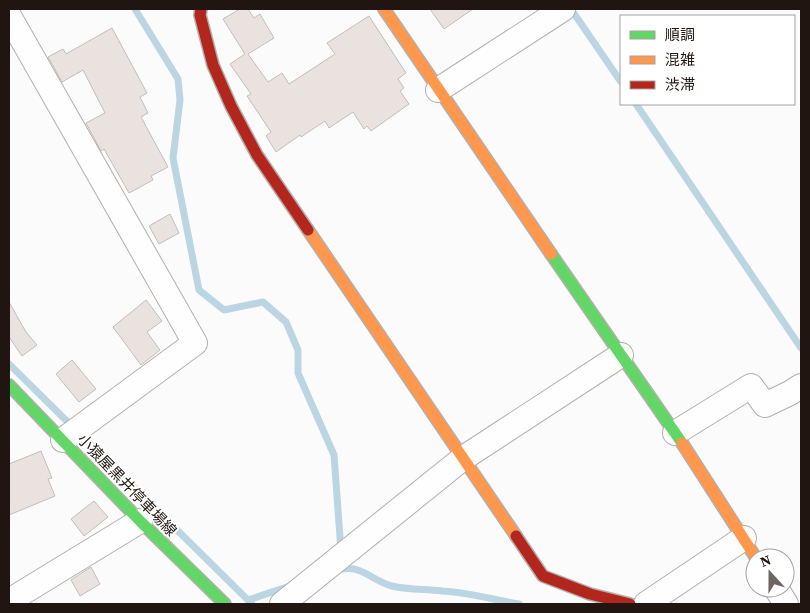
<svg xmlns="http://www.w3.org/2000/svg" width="810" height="613" viewBox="0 0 810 613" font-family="'Source Serif 4','Noto Sans JP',serif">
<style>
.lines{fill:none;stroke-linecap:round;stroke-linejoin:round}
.stream{stroke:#bcd5e2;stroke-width:7}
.building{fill:#e9e2de;stroke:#c3bebb}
.street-casing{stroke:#b4afac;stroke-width:26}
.fast-casing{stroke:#b4afac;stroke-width:14}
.slow-casing{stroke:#b4afac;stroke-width:14}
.jam-casing{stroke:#b4afac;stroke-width:14}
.street{stroke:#fefefe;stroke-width:24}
.fast{stroke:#63d668;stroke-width:11}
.slow{stroke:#ff974d;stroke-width:11}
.jam{stroke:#b3261e;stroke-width:11}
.labels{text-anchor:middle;stroke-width:4;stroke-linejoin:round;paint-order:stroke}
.street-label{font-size:15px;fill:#201510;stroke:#fff}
</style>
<rect width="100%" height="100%" fill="#fbfbfb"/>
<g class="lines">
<!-- stream -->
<path class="stream" d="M 135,9 L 178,79 L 180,100 L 173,158 L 199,290 L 224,310 L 263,302 L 286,322 L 298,350 L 298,373 L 334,455 L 341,551
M 571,9 L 621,82
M 636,104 L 801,348
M 9,364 L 252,604
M 338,570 C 360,563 372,581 392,586 C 409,590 425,589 442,591 C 468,592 494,600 519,604
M 248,600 L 290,586"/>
</g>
<!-- building -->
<path class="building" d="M 240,9 L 248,9 L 254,18 L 260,14 L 274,38 L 248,54 L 268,82 L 282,73 L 289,84 L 335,54 L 327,43 L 369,16 L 406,73 L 398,79 L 404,88 L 400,91 L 409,104 L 371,131 L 367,126 L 364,129 L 353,112 L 329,128 L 325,121 L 301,137 L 300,135 L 276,152 L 266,136 L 271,132 L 247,96 L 251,94 L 230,64 L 245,54 L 223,19 Z
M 430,9 L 473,9 L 444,29 Z
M 112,28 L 147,93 L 140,97 L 148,113 L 141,117 L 168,167 L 151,176 L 153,180 L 129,193 L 104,149 L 101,151 L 86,123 L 105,113 L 83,70 L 62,82 L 48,57 L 63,49 L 66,54 Z
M 170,214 L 179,233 L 159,244 L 149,226 Z
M 146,300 L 162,321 L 147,332 L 160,350 L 141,365 L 113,327 Z
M 9,302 L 26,332 L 37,345 L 22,356 L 9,337 Z
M 72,360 L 96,389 L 79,402 L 56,374 Z
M 41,451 L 52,478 L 48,479 L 55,496 L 9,515 L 9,464 Z
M 94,501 L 108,517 L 84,536 L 71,519 Z
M 91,567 L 100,584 L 80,596 L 71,580 Z"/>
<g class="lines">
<defs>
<path id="street" d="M 9,16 L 195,343 L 63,440
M 438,90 L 563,9
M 675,433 L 751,386 L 765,405 L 790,393 L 801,386
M 776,588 L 786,604
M 9,601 L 140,521
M 282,604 L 462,459 L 621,355
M 646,604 L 744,538"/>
<path id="fast" d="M 551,254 L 682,443
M 9,385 L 140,521 L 225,604"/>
<path id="slow" d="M 384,9 L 551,254
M 308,230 L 516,536
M 682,443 L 756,558"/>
<path id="jam" d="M 201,9 L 200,15 L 213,65 L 231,106 L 257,155 L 308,230
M 516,536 L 543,576 L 590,594 L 630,604"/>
</defs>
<!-- street casing -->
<use href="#street" class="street-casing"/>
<!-- fast casing -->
<use href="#fast" class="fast-casing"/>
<!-- slow casing -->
<use href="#slow" class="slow-casing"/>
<!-- jam casing -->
<use href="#jam" class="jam-casing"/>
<!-- street -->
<use href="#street" class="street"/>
<!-- fast -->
<use href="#fast" class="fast"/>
<!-- slow -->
<use href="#slow" class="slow"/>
<!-- jam -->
<use href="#jam" class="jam"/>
</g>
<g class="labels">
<!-- street labels -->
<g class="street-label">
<text transform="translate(127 485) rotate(46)" y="5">小猿屋黒井停車場線</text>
</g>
</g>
<!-- border -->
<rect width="810" height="613" fill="none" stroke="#201510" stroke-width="20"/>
<!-- legend -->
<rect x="620" y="15" width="175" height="90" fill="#ffffff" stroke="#a6a19f"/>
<rect x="630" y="31" width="25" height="8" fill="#63d668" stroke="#a6a19f"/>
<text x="665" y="40" font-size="15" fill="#201510">順調</text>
<rect x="630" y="56" width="25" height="8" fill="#ff974d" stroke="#a6a19f"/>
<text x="665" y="65" font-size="15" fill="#201510">混雑</text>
<rect x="630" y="81" width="25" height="8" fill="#b3261e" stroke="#a6a19f"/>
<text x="665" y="90" font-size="15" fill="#201510">渋滞</text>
<!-- north arrow -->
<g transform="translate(770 573) rotate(339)"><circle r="24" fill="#ffffff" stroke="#a6a19f"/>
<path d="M0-4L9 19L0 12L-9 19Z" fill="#6d6662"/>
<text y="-8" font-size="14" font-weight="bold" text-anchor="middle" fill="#201510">N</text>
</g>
</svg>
